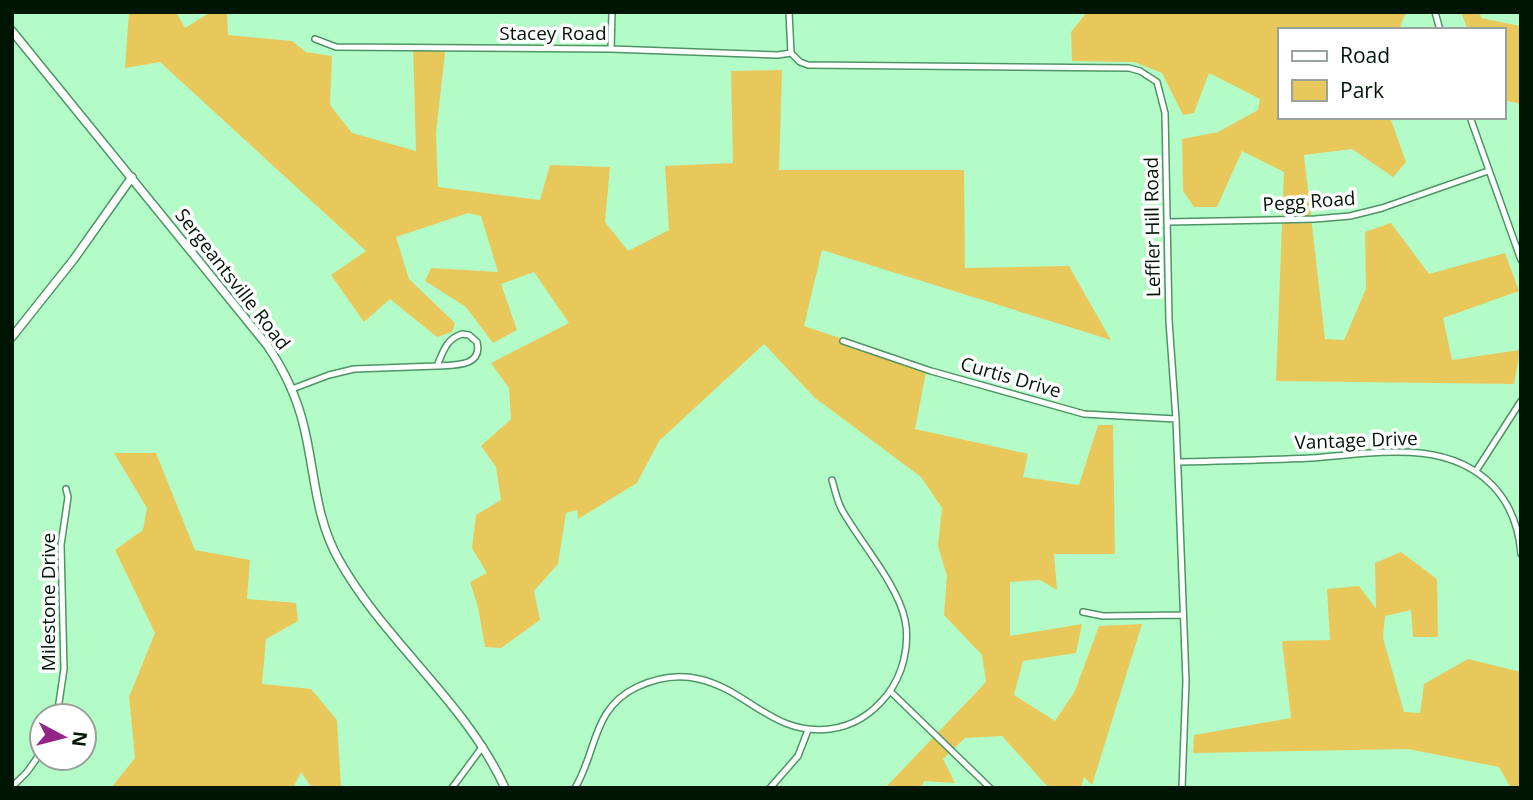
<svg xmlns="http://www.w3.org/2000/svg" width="1533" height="800" viewBox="0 0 1533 800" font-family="'Open Sans',sans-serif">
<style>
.green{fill:#e9c85b}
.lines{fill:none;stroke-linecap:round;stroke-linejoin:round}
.street-casing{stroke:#4e9465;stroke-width:8}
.secondary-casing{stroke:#4e9465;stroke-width:10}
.street{stroke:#fff;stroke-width:5}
.secondary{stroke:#fff;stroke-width:7}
.labels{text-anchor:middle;stroke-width:7;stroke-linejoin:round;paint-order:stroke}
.street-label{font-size:19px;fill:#001504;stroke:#fff}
</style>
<rect width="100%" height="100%" fill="#b3fcc7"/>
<!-- green -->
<path class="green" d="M 129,12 L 176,12 L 185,28 L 211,12 L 227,12 L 228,35 L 292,41 L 306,52 L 332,56 L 330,105 L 352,133 L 416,151 L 413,44 L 446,45 L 436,133 L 438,187 L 540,200 L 550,165 L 610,167 L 605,222 L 628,251 L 669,230 L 665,166 L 733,163 L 731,71 L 782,70 L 779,170 L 964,170 L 965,268 L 1069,266 L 1111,340 L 822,250 L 804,326 L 927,367 L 915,429 L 1028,454 L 1023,477 L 1079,485 L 1098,425 L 1113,425 L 1115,554 L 1054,554 L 1057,590 L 1040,580 L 1010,582 L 1010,636 L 1082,624 L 1076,653 L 1023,661 L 1014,695 L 1055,721 L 1075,691 L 1099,626 L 1142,624 L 1092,785 L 1084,777 L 1081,788 L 1049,788 L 1002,736 L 965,738 L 943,759 L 955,783 L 924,781 L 921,788 L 885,788 L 986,682 L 982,655 L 944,615 L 947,576 L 938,546 L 942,508 L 921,477 L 815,398 L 764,344 L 659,441 L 637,483 L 578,519 L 577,510 L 566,513 L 558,564 L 534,591 L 540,620 L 501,648 L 485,647 L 478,607 L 470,582 L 487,573 L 472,548 L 476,515 L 501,500 L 496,467 L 481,446 L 511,419 L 509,388 L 491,363 L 569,323 L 534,272 L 501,284 L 517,330 L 493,343 L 466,307 L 425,281 L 431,268 L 498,272 L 481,216 L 468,213 L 396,237 L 409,279 L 455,323 L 452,332 L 437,337 L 390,299 L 364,322 L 331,275 L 366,251 L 160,62 L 125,68 Z
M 1087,12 L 1406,12 L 1399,30 L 1279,30 L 1279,117 L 1390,117 L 1406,162 L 1393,177 L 1352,149 L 1304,155 L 1325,339 L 1344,340 L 1366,289 L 1365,232 L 1391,223 L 1429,274 L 1505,253 L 1519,291 L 1443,318 L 1452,360 L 1520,350 L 1514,384 L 1276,381 L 1284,172 L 1242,151 L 1217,207 L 1194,207 L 1183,191 L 1182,139 L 1218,132 L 1258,110 L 1260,99 L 1209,73 L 1194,113 L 1183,115 L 1162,73 L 1134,62 L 1072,61 L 1071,32 Z
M 1461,12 L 1480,12 L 1481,18 L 1520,26 L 1521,19 L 1521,104 L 1503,100 L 1503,30 L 1468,30 Z
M 114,453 L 156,453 L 195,550 L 250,560 L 247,599 L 296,603 L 298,621 L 266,639 L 262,684 L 311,689 L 337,720 L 341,788 L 312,788 L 301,772 L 293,788 L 111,788 L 135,758 L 129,697 L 155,633 L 115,550 L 143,530 L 147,508 Z
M 1401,552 L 1437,579 L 1438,637 L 1413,637 L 1411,610 L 1385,616 L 1383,638 L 1404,712 L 1420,713 L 1424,684 L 1468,659 L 1521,672 L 1521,788 L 1511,788 L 1499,767 L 1408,749 L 1193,753 L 1194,735 L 1291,718 L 1282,641 L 1330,640 L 1327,589 L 1359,586 L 1376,609 L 1375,563 Z"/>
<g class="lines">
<defs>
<path id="street" d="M 789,12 L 791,53 L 800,62 L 808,65 L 1129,68 L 1140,71 L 1157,82 L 1165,113 L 1169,321 L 1176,419 L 1186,681 L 1182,788
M 1435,12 L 1440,30
M 315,39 L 336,47 L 611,49 L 778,55 L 791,53
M 611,49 L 612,12
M 1470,117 L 1521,260
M 1168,222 L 1315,219 L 1350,216 L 1382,208 L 1488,171
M 462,334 L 469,335 L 477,342 C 483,367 454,365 437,366 C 443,352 446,339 462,334 Z
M 843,341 L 931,371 L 1084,414 L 1176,419
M 292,389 L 329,375 L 354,369 L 437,366
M 1178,462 C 1222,461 1266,460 1311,458 C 1372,454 1446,437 1493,486 C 1511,505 1519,528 1521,554
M 1476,471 L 1521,401
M 1083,612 L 1103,616 L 1183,615
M 890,691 L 990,788
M 57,716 L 64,669 L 61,545 L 68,497 L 66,489
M 12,787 L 27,772 L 42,751
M 452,788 L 483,746
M 575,788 C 597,752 592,708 637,687 C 656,678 678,674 699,679 C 748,690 773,736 830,729 C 854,726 872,714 887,695 C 903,675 910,645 905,620 C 898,585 860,542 842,510 C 837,501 835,490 832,480
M 770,788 L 798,756 L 808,730"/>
<path id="secondary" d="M 12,31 L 267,345 C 284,370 297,397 304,427 C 315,472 315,518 339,560 C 385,642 465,701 505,788
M 12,337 L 74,259 L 132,177"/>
</defs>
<!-- street casing -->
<use href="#street" class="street-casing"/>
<!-- secondary casing -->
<use href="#secondary" class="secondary-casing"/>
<!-- street -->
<use href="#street" class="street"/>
<!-- secondary -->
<use href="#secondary" class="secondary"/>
</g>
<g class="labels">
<!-- street labels -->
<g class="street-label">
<text x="553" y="40">Stacey Road</text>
<text transform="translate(1309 201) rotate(-4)" y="7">Pegg Road</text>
<text transform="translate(1152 227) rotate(-91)" y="7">Leffler Hill Road</text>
<text transform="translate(233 279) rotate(52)" y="7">Sergeantsville Road</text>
<text transform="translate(1011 377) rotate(16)" y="7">Curtis Drive</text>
<text transform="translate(1356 440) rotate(-2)" y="7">Vantage Drive</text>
<text transform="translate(48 602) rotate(-90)" y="7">Milestone Drive</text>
</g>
</g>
<!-- border -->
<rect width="1533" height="800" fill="none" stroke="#001504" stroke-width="28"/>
<!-- legend -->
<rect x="1278" y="28" width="228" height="91" fill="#ffffff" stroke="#99a19b" stroke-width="2"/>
<rect x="1292" y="51" width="35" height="10" fill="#ffffff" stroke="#99a19b" stroke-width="2"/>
<text x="1340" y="63" font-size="21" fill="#001504">Road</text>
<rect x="1292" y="80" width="35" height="21" fill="#e9c85b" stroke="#99a19b" stroke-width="2"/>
<text x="1340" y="98" font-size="21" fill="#001504">Park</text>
<!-- north arrow -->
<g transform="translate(63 737) rotate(97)"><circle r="33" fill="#ffffff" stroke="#99a19b" stroke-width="2"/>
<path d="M0-5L12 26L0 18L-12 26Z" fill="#922587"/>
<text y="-10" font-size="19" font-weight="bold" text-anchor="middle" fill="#001504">N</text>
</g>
</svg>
